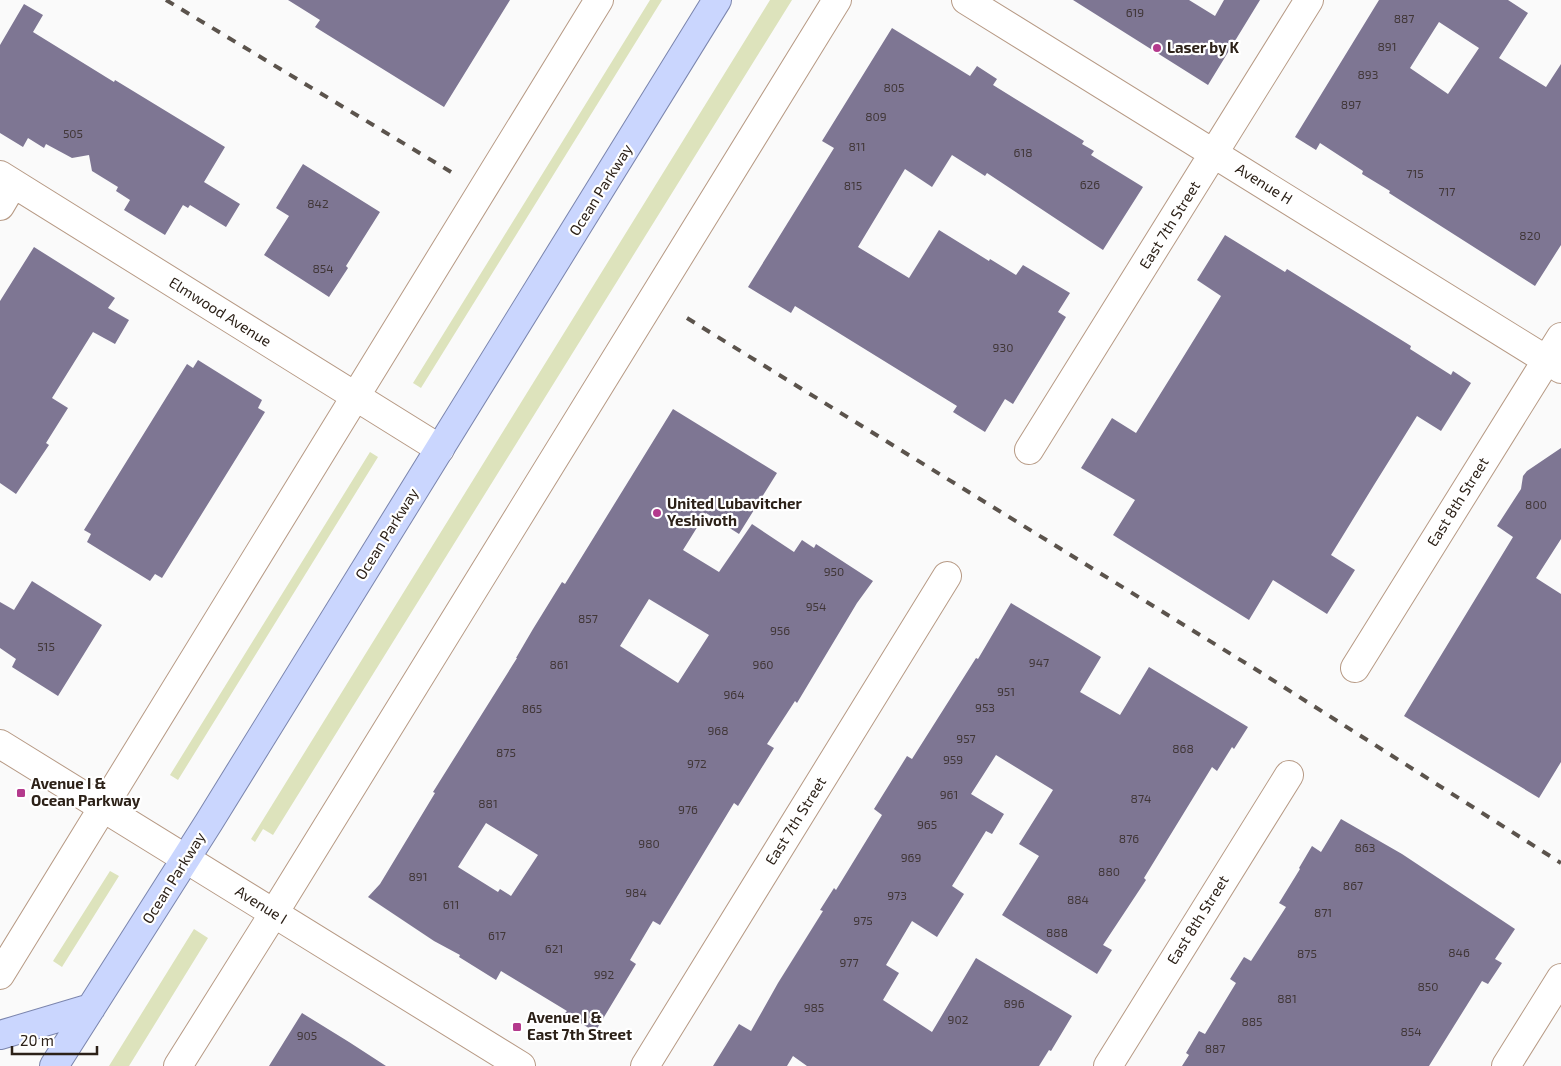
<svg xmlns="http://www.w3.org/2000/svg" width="1561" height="1066" viewBox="0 0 1561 1066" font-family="'Exo 2',sans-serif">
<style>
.green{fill:#dde3bc}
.building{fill:#7e7693;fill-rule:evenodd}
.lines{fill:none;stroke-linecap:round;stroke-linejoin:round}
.minor-casing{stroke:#b79a85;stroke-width:30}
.primary-casing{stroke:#7b85ad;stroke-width:30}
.minor{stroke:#fff;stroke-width:28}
.primary{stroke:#cad6fe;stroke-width:28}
.rail{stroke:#5b534c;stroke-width:4;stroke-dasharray:9 9;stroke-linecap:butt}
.poi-dot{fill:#b43a8d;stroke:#fff;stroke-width:2}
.labels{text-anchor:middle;stroke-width:4.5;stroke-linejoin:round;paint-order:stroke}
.number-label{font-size:12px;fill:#403637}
.poi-label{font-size:15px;font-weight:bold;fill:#2c2118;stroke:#fff;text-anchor:start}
.street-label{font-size:15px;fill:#2c2118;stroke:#fff}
</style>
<rect width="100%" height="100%" fill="#fafafa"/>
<!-- green -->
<path class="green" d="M 650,0 L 662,0 L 421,388 L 413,383 Z
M 770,0 L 792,0 L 273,835 L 263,829 L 255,842 L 251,839 Z
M 370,452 L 378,457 L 178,780 L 170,775 Z
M 110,871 L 119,876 L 62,967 L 53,961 Z
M 194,929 L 208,938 L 129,1066 L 109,1066 Z"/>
<!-- building -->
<path class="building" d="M 288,0 L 510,0 L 444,107 L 315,27 L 320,20 Z
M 1073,0 L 1189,0 L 1215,16 L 1224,0 L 1260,0 L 1208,85 Z
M 1379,0 L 1508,0 L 1528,13 L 1499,58 L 1546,87 L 1561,64 L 1561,245 L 1535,286 L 1389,193 L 1390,191 L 1362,174 L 1363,171 L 1320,143 L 1316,150 L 1295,137 ZM 1439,22 L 1479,48 L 1448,94 L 1410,68 Z
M 24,4 L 43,15 L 33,32 L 114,82 L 115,80 L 225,147 L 204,182 L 240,204 L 226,227 L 190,205 L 188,208 L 183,205 L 165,235 L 124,210 L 130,200 L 116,191 L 118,187 L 92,171 L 89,155 L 72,158 L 46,144 L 44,148 L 28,138 L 23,147 L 0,133 L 0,45 Z
M 892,28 L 970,76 L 977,66 L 997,79 L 993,85 L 1084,141 L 1082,144 L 1094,151 L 1091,155 L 1143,187 L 1103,250 L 987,173 L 985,176 L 952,155 L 932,187 L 905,169 L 858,247 L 909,278 L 939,230 L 989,261 L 990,259 L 1016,275 L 1023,265 L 1070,293 L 1058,312 L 1066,317 L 1013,404 L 1005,399 L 985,432 L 953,412 L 957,406 L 795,306 L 791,313 L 748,287 L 834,148 L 822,141 Z
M 303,164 L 380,212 L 346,266 L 348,268 L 329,297 L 264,255 L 289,216 L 276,208 Z
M 1225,235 L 1285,272 L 1287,269 L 1411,346 L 1410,349 L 1451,375 L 1453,371 L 1471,383 L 1441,431 L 1417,416 L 1374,485 L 1331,555 L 1355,570 L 1327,614 L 1273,580 L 1249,620 L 1113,535 L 1135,500 L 1081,468 L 1112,418 L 1136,433 L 1182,359 L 1221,296 L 1197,280 Z
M 34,247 L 115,298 L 108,308 L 129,320 L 115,344 L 93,332 L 52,398 L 68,408 L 46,443 L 49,445 L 16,494 L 0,483 L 0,301 Z
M 198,360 L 262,400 L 258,408 L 265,412 L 162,578 L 155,574 L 150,581 L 87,542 L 91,534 L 84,530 L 187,364 L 193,368 Z
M 673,409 L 777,473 L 739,534 L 706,513 L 683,550 L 719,572 L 752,524 L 794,552 L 802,540 L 814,548 L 816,544 L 873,581 L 857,603 L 797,703 L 795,701 L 767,744 L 774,748 L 738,806 L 734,803 L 660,925 L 653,921 L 630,960 L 636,964 L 595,1032 L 565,1013 L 567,1011 L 501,971 L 496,980 L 459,957 L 460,955 L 434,941 L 368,897 L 380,884 L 435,793 L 433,792 L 517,658 L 516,658 L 533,629 L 562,582 L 565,584 ZM 649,599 L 709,635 L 678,683 L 620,646 ZM 486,823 L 538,855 L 511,896 L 500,889 L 498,892 L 458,867 Z
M 1561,448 L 1561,539 L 1536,578 L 1561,594 L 1561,762 L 1539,798 L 1404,716 L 1513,537 L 1497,526 L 1521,489 L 1523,476 L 1527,471 Z
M 32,581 L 102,625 L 58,696 L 12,667 L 16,659 L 0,648 L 0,602 L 14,610 Z
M 1011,603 L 1101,657 L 1080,692 L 1120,715 L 1149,667 L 1248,727 L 1234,749 L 1232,747 L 1217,771 L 1212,767 L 1144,878 L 1146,880 L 1103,945 L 1112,950 L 1097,974 L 1002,915 L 1039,856 L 1019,844 L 1053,790 L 996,755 L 971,794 L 1004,814 L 992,834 L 986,831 L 952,886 L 964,894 L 937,937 L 912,921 L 886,965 L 899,973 L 883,1000 L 932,1032 L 976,958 L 1072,1016 L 1051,1051 L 1049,1050 L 1039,1066 L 807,1066 L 793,1056 L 787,1066 L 713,1066 L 739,1024 L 751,1031 L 778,983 L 823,911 L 820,910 L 834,888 L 836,890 L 882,815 L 874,809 L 907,756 L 912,759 L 976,658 L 978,659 Z
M 1341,819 L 1402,854 L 1515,929 L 1495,959 L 1502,963 L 1488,984 L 1482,981 L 1429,1066 L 1182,1066 L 1189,1055 L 1186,1053 L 1199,1031 L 1205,1034 L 1236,983 L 1230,979 L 1244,957 L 1251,961 L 1286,907 L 1279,903 L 1300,869 L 1299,868 L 1312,846 L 1321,852 Z
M 302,1013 L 349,1042 L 386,1066 L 269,1066 Z"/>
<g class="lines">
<defs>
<path id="minor" d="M 966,0 L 1561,369
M 0,175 L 440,449
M 0,206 L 13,184
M 1029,450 L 1309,0
M 1355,668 L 1561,337
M 0,744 L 521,1066
M 0,975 L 599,0
M 178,1066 L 274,913 L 837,0
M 645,1066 L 947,576
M 1108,1066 L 1289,775
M 1506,1066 L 1561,978"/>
<path id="primary" d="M 0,1035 L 91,1008
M 54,1066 L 209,822 L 717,0"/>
</defs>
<!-- minor casing -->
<use href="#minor" class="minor-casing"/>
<!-- primary casing -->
<use href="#primary" class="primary-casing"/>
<!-- minor -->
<use href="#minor" class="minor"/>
<!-- primary -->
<use href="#primary" class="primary"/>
<!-- rail -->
<path class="rail" d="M 166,0 L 451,172
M 687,318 L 1260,672 L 1561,863"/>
</g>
<!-- markers -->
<g class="poi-dot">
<circle cx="1157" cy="48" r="5"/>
<circle cx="657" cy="513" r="5"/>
<rect x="16" y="788" width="10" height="10" rx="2.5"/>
<rect x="512" y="1022" width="10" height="10" rx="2.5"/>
</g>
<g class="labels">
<!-- number labels -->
<g class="number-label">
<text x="1135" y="17">619</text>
<text x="1404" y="23">887</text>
<text x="1387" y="51">891</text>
<text x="1368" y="79">893</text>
<text x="894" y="92">805</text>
<text x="1351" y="109">897</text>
<text x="876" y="121">809</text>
<text x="73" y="138">505</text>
<text x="857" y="151">811</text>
<text x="1023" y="157">618</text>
<text x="1415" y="178">715</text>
<text x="1090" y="189">626</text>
<text x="853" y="190">815</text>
<text x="1447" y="196">717</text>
<text x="318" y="208">842</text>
<text x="1530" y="240">820</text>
<text x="323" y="273">854</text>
<text x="1003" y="352">930</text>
<text x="1536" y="509">800</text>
<text x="834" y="576">950</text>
<text x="816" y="611">954</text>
<text x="588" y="623">857</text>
<text x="780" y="635">956</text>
<text x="46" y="651">515</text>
<text x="1039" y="667">947</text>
<text x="559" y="669">861</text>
<text x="763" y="669">960</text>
<text x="1006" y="696">951</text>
<text x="734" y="699">964</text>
<text x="985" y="712">953</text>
<text x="532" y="713">865</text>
<text x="718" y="735">968</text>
<text x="966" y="743">957</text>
<text x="1183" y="753">868</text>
<text x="506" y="757">875</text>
<text x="953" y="764">959</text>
<text x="697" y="768">972</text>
<text x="949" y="799">961</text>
<text x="1141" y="803">874</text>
<text x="488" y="808">881</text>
<text x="688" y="814">976</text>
<text x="927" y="829">965</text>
<text x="1129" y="843">876</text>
<text x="649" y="848">980</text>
<text x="1365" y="852">863</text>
<text x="911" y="862">969</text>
<text x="1109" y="876">880</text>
<text x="418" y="881">891</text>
<text x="1353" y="890">867</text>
<text x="636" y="897">984</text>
<text x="897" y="900">973</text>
<text x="1078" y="904">884</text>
<text x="451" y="909">611</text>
<text x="1323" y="917">871</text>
<text x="863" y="925">975</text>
<text x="1057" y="937">888</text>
<text x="497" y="940">617</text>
<text x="554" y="953">621</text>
<text x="1459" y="957">846</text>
<text x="1307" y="958">875</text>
<text x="849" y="967">977</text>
<text x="604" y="979">992</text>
<text x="1428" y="991">850</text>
<text x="1287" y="1003">881</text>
<text x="1014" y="1008">896</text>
<text x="814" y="1012">985</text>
<text x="958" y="1024">902</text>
<text x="1252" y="1026">885</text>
<text x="1411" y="1036">854</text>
<text x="307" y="1040">905</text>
<text x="1215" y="1053">887</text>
</g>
<!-- poi labels -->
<g class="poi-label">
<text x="1167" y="53">Laser by K</text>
<text x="667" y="509">United Lubavitcher<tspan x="667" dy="17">Yeshivoth</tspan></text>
<text x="31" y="789">Avenue I &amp;<tspan x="31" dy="17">Ocean Parkway</tspan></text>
<text x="527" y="1023">Avenue I &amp;<tspan x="527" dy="17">East 7th Street</tspan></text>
</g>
<!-- street labels -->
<g class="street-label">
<text transform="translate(1264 184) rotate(32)" y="5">Avenue H</text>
<text transform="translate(601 190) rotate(-58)" y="5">Ocean Parkway</text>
<text transform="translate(1170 225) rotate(-58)" y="5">East 7th Street</text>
<text transform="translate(220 312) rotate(32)" y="5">Elmwood Avenue</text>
<text transform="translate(1458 502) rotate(-58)" y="5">East 8th Street</text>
<text transform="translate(387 534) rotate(-58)" y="5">Ocean Parkway</text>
<text transform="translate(796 821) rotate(-58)" y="5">East 7th Street</text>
<text transform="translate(174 878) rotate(-58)" y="5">Ocean Parkway</text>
<text transform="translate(261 905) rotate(32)" y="5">Avenue I</text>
<text transform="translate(1198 920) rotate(-58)" y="5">East 8th Street</text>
</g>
</g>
<!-- scale -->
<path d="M12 1046v8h85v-8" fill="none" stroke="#2c2118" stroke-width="2.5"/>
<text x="20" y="1046" font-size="15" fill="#2c2118" stroke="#ffffff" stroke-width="4" paint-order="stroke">20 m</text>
</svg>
